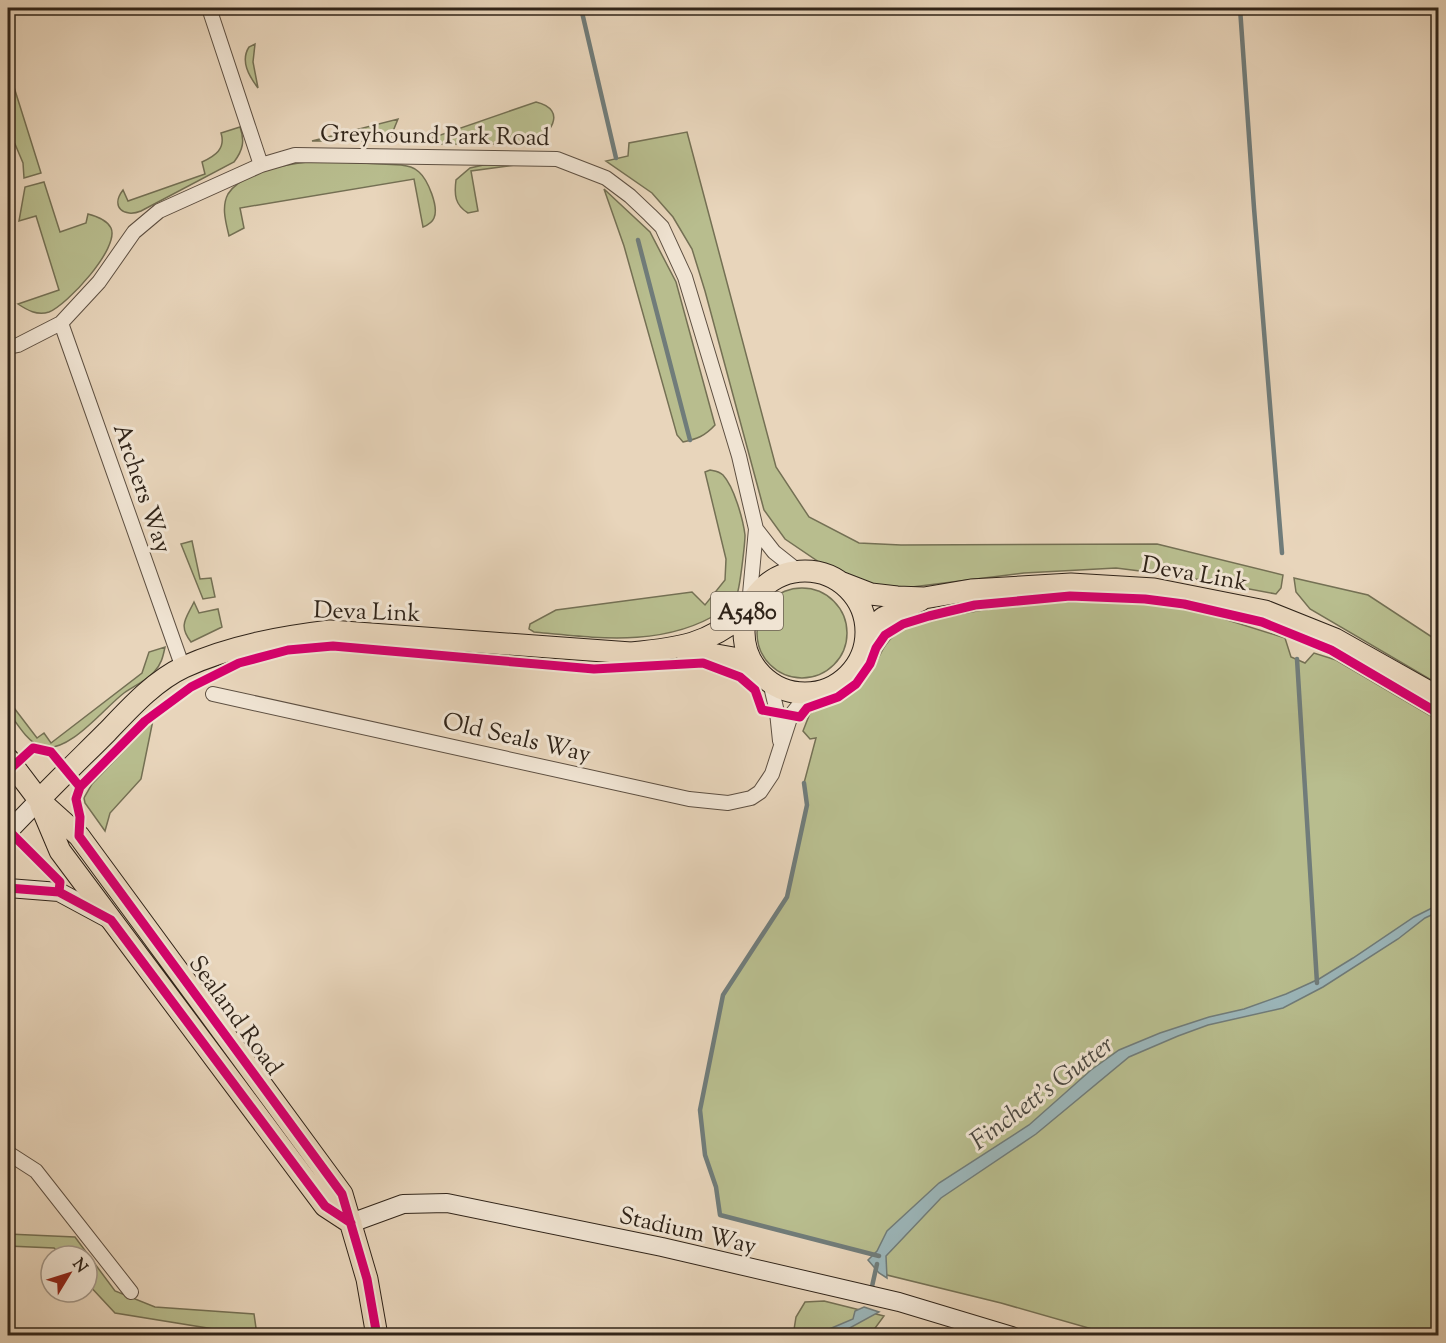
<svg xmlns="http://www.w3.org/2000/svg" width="1446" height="1343" viewBox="0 0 1446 1343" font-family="'Sorts Mill Goudy',serif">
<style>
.green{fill:#b8bd8e;stroke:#747054;stroke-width:1.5}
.water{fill:#9bb6ba;stroke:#707c7a;stroke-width:1.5}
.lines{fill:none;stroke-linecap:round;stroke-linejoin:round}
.stream{stroke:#707c7a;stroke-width:4.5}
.street-casing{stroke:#5e5042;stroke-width:16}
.secondary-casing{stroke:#302419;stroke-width:20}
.primary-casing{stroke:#302419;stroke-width:23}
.street{stroke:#f0e4d3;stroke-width:14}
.secondary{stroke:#f0e4d3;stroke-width:18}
.primary{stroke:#e8d5bb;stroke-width:21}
.cycleway-casing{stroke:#f0e4d3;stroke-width:13}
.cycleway{stroke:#d6006c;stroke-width:9}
.labels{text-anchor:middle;stroke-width:6;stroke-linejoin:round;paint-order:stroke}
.shield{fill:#f0e4d3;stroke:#6a5e51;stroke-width:1.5}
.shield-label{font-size:22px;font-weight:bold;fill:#302419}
.street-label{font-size:24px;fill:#302419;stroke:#f0e4d3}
.water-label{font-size:26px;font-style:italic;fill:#4b4841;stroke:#f0e4d3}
</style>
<rect width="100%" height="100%" fill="#e8d5bb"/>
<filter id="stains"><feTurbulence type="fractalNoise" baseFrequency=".00333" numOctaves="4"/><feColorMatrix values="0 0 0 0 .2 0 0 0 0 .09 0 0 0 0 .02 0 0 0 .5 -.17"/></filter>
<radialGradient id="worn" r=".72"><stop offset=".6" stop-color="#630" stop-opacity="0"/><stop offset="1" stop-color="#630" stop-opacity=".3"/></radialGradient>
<!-- green -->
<path class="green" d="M 255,44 L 253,62 L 258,88 C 249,76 240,61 249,47 Z
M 8,68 L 41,173 L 24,178 L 23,163 L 15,144 L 8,133 Z
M 536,102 C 569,110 550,137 528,144 L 426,144 L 423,141 Z
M 398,119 L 389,141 L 312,141 Z
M 240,127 C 245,141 243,150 234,162 L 141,211 C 124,218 110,207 123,190 L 128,201 L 205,174 L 202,162 C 215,156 226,149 221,133 Z
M 687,132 L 776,467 L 809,517 L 859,543 L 901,545 L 1157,544 L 1283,575 L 1281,588 L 1276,594 L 1180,576 L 1116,568 L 1024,573 L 912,587 L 874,586 L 822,564 L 785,539 L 764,510 L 705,291 L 692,249 L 673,217 L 652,193 L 606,161 L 628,156 L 629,143 Z
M 322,161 L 401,165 C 408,166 414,167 419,172 C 428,180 439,207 434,218 C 432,223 428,225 423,227 L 414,179 L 240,208 L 244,228 L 229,236 C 226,223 221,207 228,194 C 243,170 296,162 322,161 Z
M 488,164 L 515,165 L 471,171 L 478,211 L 468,213 C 455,205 454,195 456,180 L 470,168 Z
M 44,182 L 60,232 L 86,223 L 88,214 C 96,216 107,220 111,228 C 120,248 67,305 49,312 C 37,316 27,310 18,304 L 59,290 L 36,216 L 19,221 L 25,187 Z
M 604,189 L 650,232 L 676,282 L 715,425 C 705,436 697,439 683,442 L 677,435 L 624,246 Z
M 710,470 C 715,471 719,471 723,475 C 734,487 743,519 745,535 C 745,543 740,587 737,594 C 734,601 728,607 722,611 C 665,648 597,638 534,632 L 529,629 L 530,624 L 556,610 L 692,592 L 705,605 L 725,580 L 726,559 L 705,472 Z
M 192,541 L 200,579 L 211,578 L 215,597 L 203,599 L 181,544 Z
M 1294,578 L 1368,595 L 1438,641 L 1438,684 L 1310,609 L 1296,592 Z
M757 633a45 45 0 1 1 90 0a45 45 0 1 1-90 0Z
M 1128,601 L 1186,607 L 1285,638 L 1291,657 L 1305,663 L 1314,653 L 1336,660 L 1438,720 L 1438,1335 L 1113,1335 L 1001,1303 L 887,1275 L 879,1256 L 720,1215 L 716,1187 L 705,1155 L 700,1110 L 723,995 L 787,897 L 807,805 L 804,783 L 816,738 L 810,739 L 803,731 L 810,713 C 837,702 854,693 872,669 C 880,657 883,644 895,635 C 909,624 929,621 946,617 C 1007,603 1067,601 1128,601 Z
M 194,602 L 199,613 L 218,609 L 222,627 L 191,642 C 178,625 186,619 194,602 Z
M 165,647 C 163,657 161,665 154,672 C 146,681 134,686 124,693 C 104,708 69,754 42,747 C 27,742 16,722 8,711 L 8,700 L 37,738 L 44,733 L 51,743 L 142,673 L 149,652 Z
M 153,720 L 141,779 L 110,813 L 105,831 L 85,803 L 84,798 L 92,784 Z
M 8,1234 L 75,1237 L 115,1291 L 155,1307 L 254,1314 L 257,1335 L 234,1335 L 232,1332 L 115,1313 L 87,1283 L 87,1256 L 62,1256 L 54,1248 L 8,1246 Z
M 824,1301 L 884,1316 L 870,1335 L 793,1336 L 796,1317 L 805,1302 Z"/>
<!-- water -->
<path class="water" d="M 1438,905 L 1438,912 L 1425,918 L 1398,939 L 1323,987 L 1283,1008 L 1208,1025 L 1178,1036 L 1129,1057 L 1036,1134 L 941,1198 L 886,1256 L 887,1278 L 879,1273 L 868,1260 L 877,1251 L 887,1231 L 939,1183 L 1029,1125 L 1091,1070 L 1119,1050 L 1160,1033 L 1209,1017 L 1244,1009 L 1286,994 L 1319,979 L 1353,958 L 1414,917 Z
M 864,1307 L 879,1312 L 837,1335 L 822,1335 L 827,1330 L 853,1319 L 855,1311 Z"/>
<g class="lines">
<!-- stream -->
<path class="stream" d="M 581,8 L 616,158
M 1240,8 L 1254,208 L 1282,553
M 638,240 L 690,440
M 1297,659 L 1317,983
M 804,783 L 807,805 L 787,897 L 723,995 L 700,1110 L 705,1155 L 716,1187 L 720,1215 L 879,1256
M 871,1291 L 877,1264"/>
<defs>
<path id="street" d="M 209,8 L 261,165
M 61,323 L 183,668
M 8,347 L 18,345 L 61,323 L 99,282 L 134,232 L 159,211 L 261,165 L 295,155 L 557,159 L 606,178 L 630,196 L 650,215 L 662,227 L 685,277 L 739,456 L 756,529 L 749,605
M 756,529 L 774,552 L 798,571
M 770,682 L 777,712 L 780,741
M 213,694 L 689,799 L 728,803 L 751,798 L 760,792 L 772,774 L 791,715 L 809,693
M 8,1153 L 36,1171 L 131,1292"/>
<path id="secondary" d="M 8,832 L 39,800
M 8,888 L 59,892 L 111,920
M 351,1223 L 403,1204 L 447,1203 L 662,1247 L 899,1302 L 1012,1336"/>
<path id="primary" d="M744 632a61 61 0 1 1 122 0a61 61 0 1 1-122 0Z
M 840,582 L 871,594 L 897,597 L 924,598 L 971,590 L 1071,584 L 1154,589 L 1265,611 L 1335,639 L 1438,697
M 866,632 L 883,618 L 921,600
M 683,649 L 739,659 L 758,672
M 8,759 L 39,800 L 79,836 L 342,1194 L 367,1279 L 377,1336
M 39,800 C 61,777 84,755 107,732 C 129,709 154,681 184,667 C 230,646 281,637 330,631 L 631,653 C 681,648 706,645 746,613
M 41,806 L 60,851 L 325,1206 L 351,1223"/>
</defs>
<!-- street casing -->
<use href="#street" class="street-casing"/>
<!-- secondary casing -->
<use href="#secondary" class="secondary-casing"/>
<!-- primary casing -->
<use href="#primary" class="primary-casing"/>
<!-- street -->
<use href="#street" class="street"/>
<!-- secondary -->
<use href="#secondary" class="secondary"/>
<!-- primary -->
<use href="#primary" class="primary"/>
<defs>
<path id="cycleway" d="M 8,771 L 33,748 L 51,752 L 80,787 L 76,799 L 80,817 L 79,836 L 342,1194 L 367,1279 L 377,1336
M 80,787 L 145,721 L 191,687 L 239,663 L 288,650 L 333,646 L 594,669 L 703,663 L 740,677 L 755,690 L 762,710 L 800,717 L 807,708 L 838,697 L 856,684 L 870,664 L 876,648 L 885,635 L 903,624 L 929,616 L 975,605 L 1070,596 L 1145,599 L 1184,604 L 1262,622 L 1331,650 L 1438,713
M 8,830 L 60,882 L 59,892
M 8,888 L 59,892 L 111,920 L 325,1206 L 351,1223"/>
</defs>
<!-- cycleway casing -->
<use href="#cycleway" class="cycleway-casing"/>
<!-- cycleway -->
<use href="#cycleway" class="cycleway"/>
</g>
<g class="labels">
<!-- shield labels -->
<rect class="shield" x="711" y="592" width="72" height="38" rx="4.5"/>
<g class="shield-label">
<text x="747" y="619">A5480</text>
</g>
<!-- street labels -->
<g class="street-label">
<text transform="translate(435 135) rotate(1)" y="8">Greyhound Park Road</text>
<text transform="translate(143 488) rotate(71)" y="8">Archers Way</text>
<text transform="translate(1195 573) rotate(10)" y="8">Deva Link</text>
<text transform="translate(367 611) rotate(2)" y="8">Deva Link</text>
<text transform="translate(517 737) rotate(13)" y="8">Old Seals Way</text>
<text transform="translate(236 1015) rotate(54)" y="8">Sealand Road</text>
<text transform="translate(688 1230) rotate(13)" y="8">Stadium Way</text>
</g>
<!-- water labels -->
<g class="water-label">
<text transform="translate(1041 1092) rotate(-37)" y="9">Finchett's Gutter</text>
</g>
</g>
<!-- margin -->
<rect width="1446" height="1343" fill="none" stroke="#e8d5bb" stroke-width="30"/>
<rect x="9" y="9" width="1428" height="1325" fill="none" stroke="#302419" stroke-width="3"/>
<rect x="15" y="15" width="1416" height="1313" fill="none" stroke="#302419" stroke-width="1.5"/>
<!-- north arrow -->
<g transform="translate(69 1274) rotate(52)"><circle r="28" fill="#f0e4d3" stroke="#a39789" stroke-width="1.5"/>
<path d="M0-4.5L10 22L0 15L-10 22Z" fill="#8f2418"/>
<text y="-9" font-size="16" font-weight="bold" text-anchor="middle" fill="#302419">N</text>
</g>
<rect width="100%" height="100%" filter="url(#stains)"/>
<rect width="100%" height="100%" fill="url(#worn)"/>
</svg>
